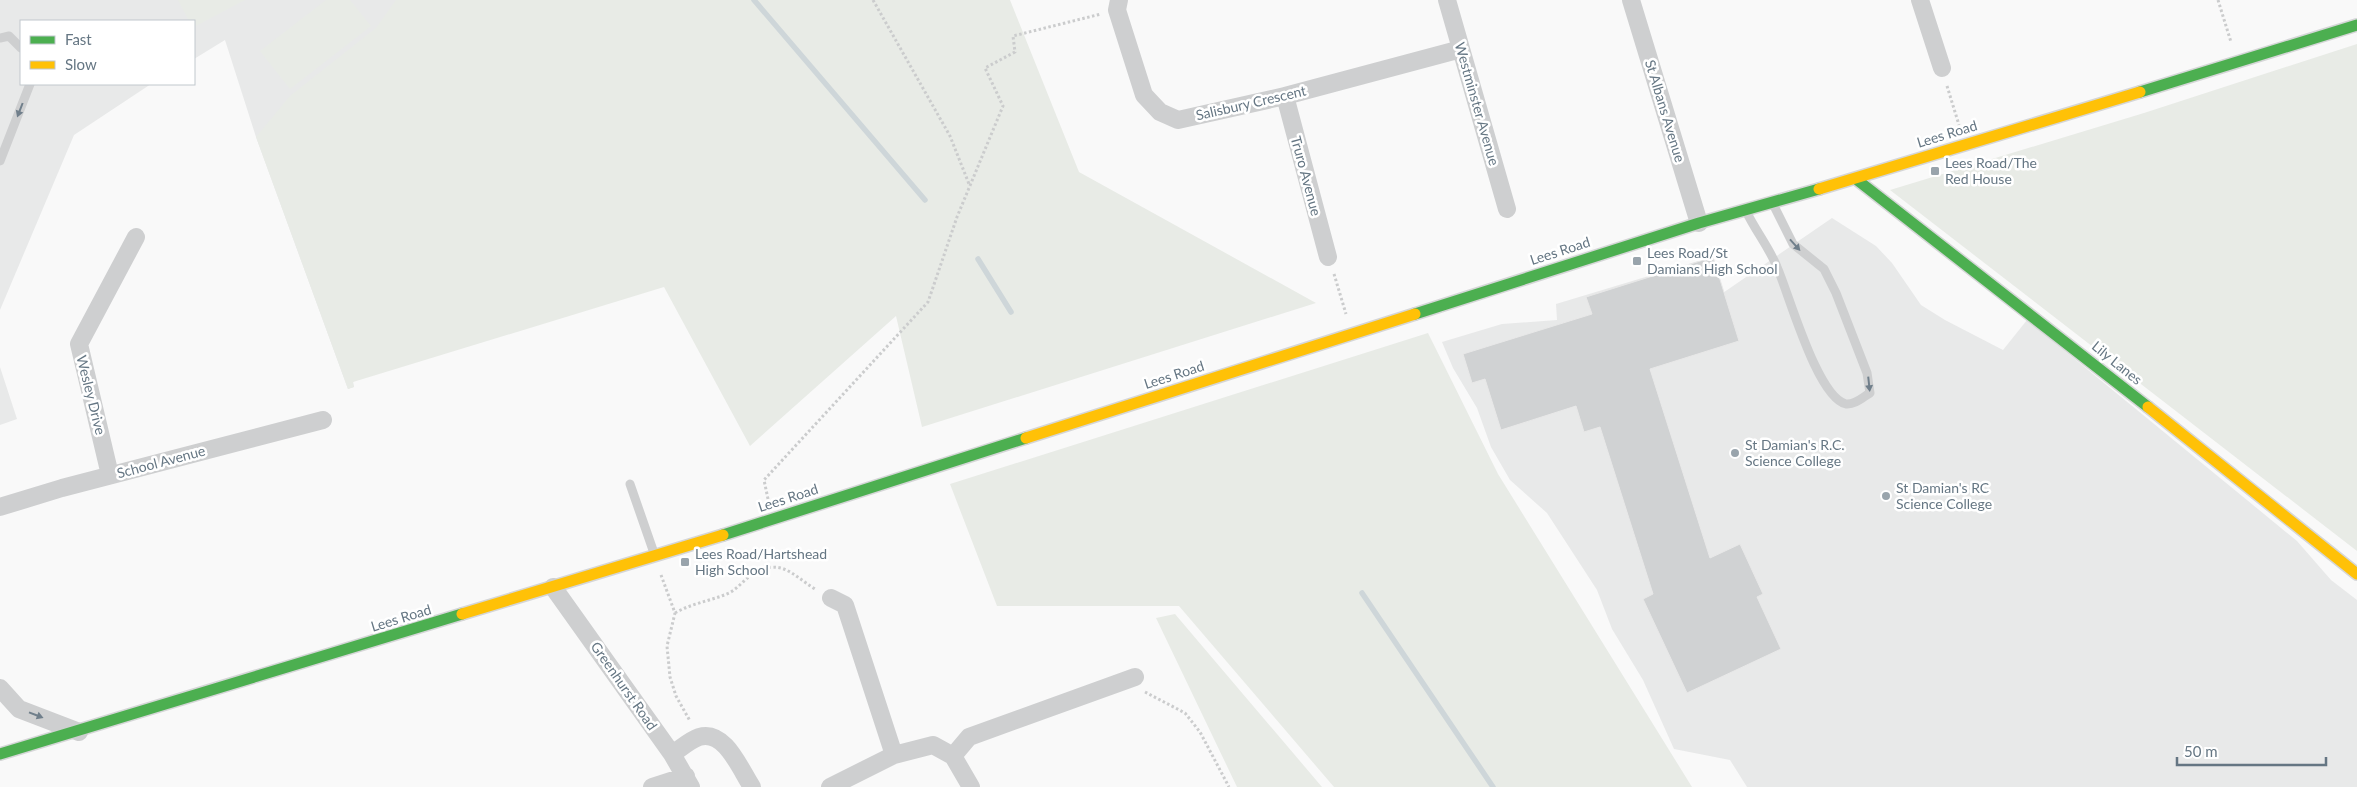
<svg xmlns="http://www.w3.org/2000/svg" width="2357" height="787" viewBox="0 0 2357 787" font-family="Lato,sans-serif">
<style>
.built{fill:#e8e9e9}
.green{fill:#e8ebe6}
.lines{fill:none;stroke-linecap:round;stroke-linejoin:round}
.stream{stroke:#ced6d9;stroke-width:5.5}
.building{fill:#d0d2d3;stroke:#e8e8e8}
.fast-casing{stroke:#d5d6d7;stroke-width:14}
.slow-casing{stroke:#d5d6d7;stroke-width:14}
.path{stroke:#cbcccd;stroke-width:3;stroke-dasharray:2.5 2.5;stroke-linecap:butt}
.lane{stroke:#cecfd0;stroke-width:9}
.street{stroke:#cecfd0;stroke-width:18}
.fast{stroke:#4caf50;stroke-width:11}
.slow{stroke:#ffc107;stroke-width:11}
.oneway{fill:#707f8b}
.poi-dot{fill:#99a4ac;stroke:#fff;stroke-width:2}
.labels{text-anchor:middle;stroke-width:5;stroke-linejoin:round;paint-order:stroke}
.street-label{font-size:14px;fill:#657683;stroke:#fff}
.poi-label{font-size:14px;fill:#657683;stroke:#fff;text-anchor:start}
</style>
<rect width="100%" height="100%" fill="#f9f9f9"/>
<!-- built -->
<path class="built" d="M 0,0 L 492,0 L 353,383 L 354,387 L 348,389 L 256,137 L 225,40 L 194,59 L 194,21 L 21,21 L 21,84 L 151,84 L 74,135 L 0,310 Z
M 1832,218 L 1876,246 L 1892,263 L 1921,305 L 1945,320 L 2003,350 L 2027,320 L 2297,541 L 2331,580 L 2357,600 L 2357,787 L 1747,787 L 1730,760 L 1674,749 L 1643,680 L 1612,629 L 1597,590 L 1547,513 L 1510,480 L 1491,447 L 1477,408 L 1453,368 L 1442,342 L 1502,324 L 1557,320 L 1556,304 L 1705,259 L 1717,297 Z
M 0,367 L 17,419 L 0,425 Z"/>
<!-- green -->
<path class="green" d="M 178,0 L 245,0 L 194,27 L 194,21 L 189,21 Z
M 326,0 L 350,0 L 371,26 L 290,89 L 260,51 Z
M 396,0 L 1010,0 L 1079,172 L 1316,303 L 922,427 L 896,316 L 750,446 L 664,287 L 353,382 L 354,387 L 348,389 L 256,137 L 290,96 L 376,28 Z
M 2357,44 L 2357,551 L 1890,190 L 2144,113 Z
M 1428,333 L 1498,474 L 1692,787 L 1334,787 L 1179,606 L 997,606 L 950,484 Z
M 1175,614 L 1322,787 L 1237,787 L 1156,618 Z"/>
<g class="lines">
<!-- stream -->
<path class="stream" d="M 754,0 L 925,200
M 978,259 L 1011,312
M 1362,593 L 1493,787"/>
</g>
<!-- building -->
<path class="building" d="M 1713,257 L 1739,341 L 1650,369 L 1710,558 L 1740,544 L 1763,594 L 1757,597 L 1781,649 L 1687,693 L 1643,599 L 1653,594 L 1600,427 L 1584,432 L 1576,406 L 1501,430 L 1485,379 L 1472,383 L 1463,354 L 1592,314 L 1586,297 Z"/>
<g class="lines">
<defs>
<path id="fast" d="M 2140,92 L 2357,25
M 1856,179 L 2148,407
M 1415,314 L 1699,223 L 1819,189
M 723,535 L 1026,438
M 0,754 L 462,614"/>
<path id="slow" d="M 1819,189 L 2140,92
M 2148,407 L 2357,574
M 1026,438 L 1415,314
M 462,614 L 723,535"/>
</defs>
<!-- fast casing -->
<use href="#fast" class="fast-casing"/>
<!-- slow casing -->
<use href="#slow" class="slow-casing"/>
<!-- path -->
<path class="path" d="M 873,0 L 950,136 L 969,184
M 2218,0 L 2231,42
M 1947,86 L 1959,125
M 1334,274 L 1346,314
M 768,499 L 764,480 L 928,302 L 957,217 L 1003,106 L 985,68 L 1015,52 L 1013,36 L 1101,14
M 661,575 L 675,613 L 667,646 L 670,677 L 676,696 L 690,721
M 675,613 C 692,603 711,601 729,593 C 737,589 743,581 750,576 C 780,556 791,574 815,589
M 1145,692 L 1185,713 L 1200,732 L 1229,787"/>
<!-- lane -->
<path class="lane" d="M 0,38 L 9,36 L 21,48
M 0,161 L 30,84
M 1746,211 C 1755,230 1770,249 1777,267 C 1789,294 1817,397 1846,404 C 1855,405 1863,397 1870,393 L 1867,373 L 1836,293 L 1824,269 L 1793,244 L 1773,204
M 630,484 L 654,553"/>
<!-- street -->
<path class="street" d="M 1119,0 L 1117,10 L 1144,95 L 1160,112 L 1178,120 L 1285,96 L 1461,49
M 1447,0 L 1507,209
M 1631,0 L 1699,223
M 1920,0 L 1942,68
M 1285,96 L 1328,257
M 110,475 L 79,344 L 136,237
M 0,507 L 62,488 L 323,420
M 553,587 L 672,754 L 691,787
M 831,598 L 845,605 L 894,755
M 0,688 L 19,709 L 79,732
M 672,754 C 680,749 690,740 699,737 C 725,729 740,769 752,787
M 953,756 L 969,737 L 1135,677
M 652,787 L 686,776
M 830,787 L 894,755 L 933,745 L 953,756 L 971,787"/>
<!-- fast -->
<use href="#fast" class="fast"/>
<!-- slow -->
<use href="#slow" class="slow"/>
</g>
<!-- one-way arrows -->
<defs><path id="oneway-solid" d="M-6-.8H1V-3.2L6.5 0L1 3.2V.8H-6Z" transform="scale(1.25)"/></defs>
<g class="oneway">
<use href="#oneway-solid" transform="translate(20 110) rotate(111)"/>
<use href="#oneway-solid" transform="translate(1795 245) rotate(48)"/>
<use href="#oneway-solid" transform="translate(1869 384) rotate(84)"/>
<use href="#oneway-solid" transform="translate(36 715) rotate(21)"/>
</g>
<!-- markers -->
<g class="poi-dot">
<rect x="1930" y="166" width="10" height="10" rx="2.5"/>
<rect x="1632" y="256" width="10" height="10" rx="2.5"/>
<circle cx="1735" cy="453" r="5"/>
<circle cx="1886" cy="496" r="5"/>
<rect x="680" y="557" width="10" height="10" rx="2.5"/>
</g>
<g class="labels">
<!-- street labels -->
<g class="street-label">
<text transform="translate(1251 103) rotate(-13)" y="5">Salisbury Crescent</text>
<text transform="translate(1477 104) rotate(74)" y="5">Westminster Avenue</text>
<text transform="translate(1665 111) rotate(73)" y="5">St Albans Avenue</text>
<text transform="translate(1947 134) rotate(-17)" y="5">Lees Road</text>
<text transform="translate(1306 176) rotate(75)" y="5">Truro Avenue</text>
<text transform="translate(1560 251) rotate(-18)" y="5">Lees Road</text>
<text transform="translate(2117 363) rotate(39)" y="5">Lily Lanes</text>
<text transform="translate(1174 375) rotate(-18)" y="5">Lees Road</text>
<text transform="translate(91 395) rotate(76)" y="5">Wesley Drive</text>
<text transform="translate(161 462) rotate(-15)" y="5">School Avenue</text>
<text transform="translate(788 498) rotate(-18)" y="5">Lees Road</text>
<text transform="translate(401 618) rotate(-17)" y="5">Lees Road</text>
<text transform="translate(624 686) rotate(55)" y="5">Greenhurst Road</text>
</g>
<!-- poi labels -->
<g class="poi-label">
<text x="1945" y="168">Lees Road/The<tspan x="1945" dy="16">Red House</tspan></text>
<text x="1647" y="258">Lees Road/St<tspan x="1647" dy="16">Damians High School</tspan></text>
<text x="1745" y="450">St Damian's R.C.<tspan x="1745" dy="16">Science College</tspan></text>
<text x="1896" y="493">St Damian's RC<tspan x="1896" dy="16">Science College</tspan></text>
<text x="695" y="559">Lees Road/Hartshead<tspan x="695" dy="16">High School</tspan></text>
</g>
</g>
<!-- legend -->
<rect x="20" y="20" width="175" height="65" fill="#ffffff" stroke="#c1c8cd"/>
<rect x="30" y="36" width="25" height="8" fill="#4caf50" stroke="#c1c8cd"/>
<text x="65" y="45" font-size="15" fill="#657683">Fast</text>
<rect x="30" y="61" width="25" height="8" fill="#ffc107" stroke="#c1c8cd"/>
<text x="65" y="70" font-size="15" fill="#657683">Slow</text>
<!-- scale -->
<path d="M2177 757v8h149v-8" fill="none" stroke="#657683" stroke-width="2.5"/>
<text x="2184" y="757" font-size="15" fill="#657683" stroke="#ffffff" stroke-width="4" paint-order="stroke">50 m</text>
</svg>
